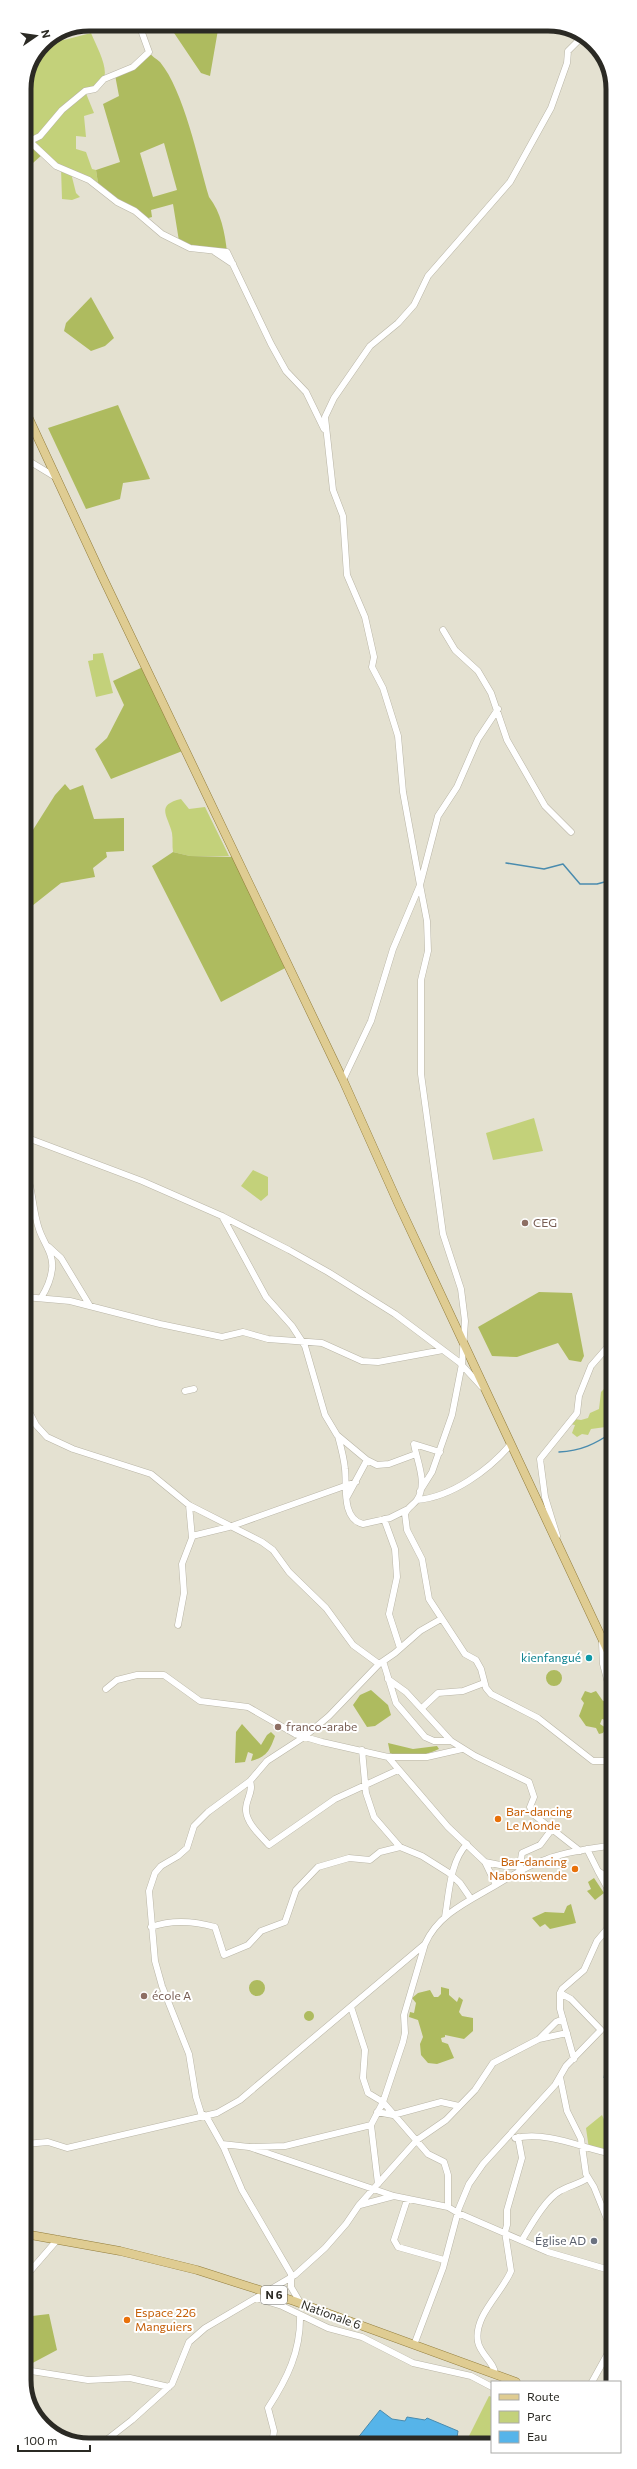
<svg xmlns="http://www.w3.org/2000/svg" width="637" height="2469" viewBox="0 0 637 2469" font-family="Commissioner,sans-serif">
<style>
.green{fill:#c3d17a}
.forest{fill:#aebb5f;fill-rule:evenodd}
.water{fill:#56b4e9;stroke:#498bae}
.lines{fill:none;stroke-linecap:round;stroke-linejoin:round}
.stream{stroke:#498bae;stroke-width:1.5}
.minor-casing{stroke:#b9b5a6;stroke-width:7}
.major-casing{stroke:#927d3c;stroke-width:9}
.minor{stroke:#fff;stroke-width:6}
.major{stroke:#dfcc92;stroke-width:8}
.education-dot{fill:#8d6e63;stroke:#fff;stroke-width:1.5}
.culture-dot{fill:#0f9aa8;stroke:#fff;stroke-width:1.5}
.food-dot{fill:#e8710a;stroke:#fff;stroke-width:1.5}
.worship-dot{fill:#6b7280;stroke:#fff;stroke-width:1.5}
.labels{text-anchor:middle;stroke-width:4;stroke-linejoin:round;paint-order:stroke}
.shield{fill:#fff;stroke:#6b6a66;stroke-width:1}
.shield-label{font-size:11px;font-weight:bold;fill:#2b2a24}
.education-label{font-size:12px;fill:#785e54;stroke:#fff;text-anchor:start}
.culture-label{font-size:12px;fill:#0d838f;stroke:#fff;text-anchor:end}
.food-label{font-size:12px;fill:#c56008;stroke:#fff;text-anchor:start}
.worship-label{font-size:12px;fill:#5b616d;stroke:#fff;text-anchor:end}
.street-label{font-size:12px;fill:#2b2a24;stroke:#fff}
.rim{fill:none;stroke:#2b2a24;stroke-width:5}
</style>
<rect width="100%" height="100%" fill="#e4e1d1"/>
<!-- green -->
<path class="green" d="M 91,33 C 100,55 120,85 85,91 L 94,113 L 84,116 L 86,137 L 76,136 L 76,149 L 86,152 L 92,169 L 96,170 L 99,190 L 89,180 L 71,173 L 76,193 L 80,197 L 72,200 L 62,199 L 61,168 L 24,136 L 24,88 L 43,43 L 58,37 L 64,40 Z
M 103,653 L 113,693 L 96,697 L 88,661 L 93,660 L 93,654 Z
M 181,799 L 189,809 L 205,807 L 229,856 L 190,856 L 173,852 C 172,846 173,839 172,833 C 168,816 155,805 181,799 Z
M 534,1118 L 543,1151 L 493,1160 L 486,1133 Z
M 253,1170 L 268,1177 L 268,1195 L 261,1201 L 241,1186 Z
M 605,1388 L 612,1389 L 613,1426 L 591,1429 L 588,1435 L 582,1434 L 577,1437 L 572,1433 L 575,1425 L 570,1424 L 574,1419 L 581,1420 L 588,1418 L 590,1413 L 599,1409 L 601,1392 Z
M 602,2115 L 613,2139 L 613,2152 L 589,2149 L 586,2128 Z
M 489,2396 L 492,2397 L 492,2444 L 465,2444 Z"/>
<!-- forest -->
<path class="forest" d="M 168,24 L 219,24 L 210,76 L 201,73 Z
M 149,52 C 152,57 156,58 160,62 C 184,91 198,160 209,197 C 221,212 225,233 227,252 L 190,248 L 179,241 L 173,204 L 151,210 L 152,217 L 145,219 L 99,190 L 96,170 L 120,162 L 103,104 L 119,96 L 115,75 L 133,67 ZM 164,143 L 177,190 L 153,197 L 140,153 Z
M 24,136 L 43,154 L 24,171 Z
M 91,297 L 114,338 L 105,346 L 91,351 L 64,331 L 66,323 Z
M 118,405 L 150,479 L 123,483 L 120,499 L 86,509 L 48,428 Z
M 145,666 L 185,750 L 111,779 L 95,749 L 107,738 L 124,705 L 113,681 Z
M 65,784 L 70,790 L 83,785 L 94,819 L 124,818 L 124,851 L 106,852 L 107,857 L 93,868 L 95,877 L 61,883 L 32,906 L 24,927 L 24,844 L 55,795 Z
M 173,852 L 190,856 L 236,857 L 289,966 L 221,1002 L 152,866 Z
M 539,1292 L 572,1293 L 584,1356 L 581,1362 L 569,1360 L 558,1343 L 517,1357 L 492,1356 L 478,1327 Z
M546 1678a8 8 0 1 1 16 0a8 8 0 1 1-16 0Z
M 371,1690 L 388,1705 L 391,1715 L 375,1726 L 367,1727 L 353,1705 L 360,1695 Z
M 585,1691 L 591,1693 L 596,1691 L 603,1701 L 609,1701 L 611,1717 L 605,1720 L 602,1719 L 600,1724 L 606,1728 L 603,1733 L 599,1734 L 596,1728 L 586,1726 L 579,1716 L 584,1703 L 581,1699 Z
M 242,1724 L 261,1745 L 267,1735 L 271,1732 L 275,1736 C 270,1750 267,1757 251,1761 L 253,1754 L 248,1752 L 245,1762 L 235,1763 L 236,1732 Z
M 388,1743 L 413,1749 L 437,1746 L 439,1749 C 425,1756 405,1760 390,1753 Z
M 594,1878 L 604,1893 L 595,1900 L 587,1891 L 591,1889 L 588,1882 Z
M 571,1904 L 576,1923 L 550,1929 L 545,1924 L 540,1927 L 532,1918 L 545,1912 L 564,1913 L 567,1906 Z
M249 1988a8 8 0 1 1 16 0a8 8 0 1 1-16 0Z
M 441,1987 L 449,1989 L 449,1995 L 457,2002 L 459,1997 L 463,2000 L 459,2012 L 462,2016 L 473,2018 L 473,2031 L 464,2039 L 445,2035 L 445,2037 L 441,2038 L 442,2042 L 448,2044 L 454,2058 L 437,2064 L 428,2063 L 421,2055 L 420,2044 L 423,2037 L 418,2020 L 409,2017 L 410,2012 L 414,2013 L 416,2003 L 412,1998 L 418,1993 L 430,1990 L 434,1997 L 438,1997 L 441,1994 Z
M304 2016a5 5 0 1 1 10 0a5 5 0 1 1-10 0Z
M 30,2309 L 32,2316 L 49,2314 L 57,2350 L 25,2367 L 25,2310 Z"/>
<!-- water -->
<path class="water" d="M 613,2062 L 613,2087 L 604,2078 L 606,2065 Z
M 380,2410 L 392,2419 L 405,2421 L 407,2417 L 425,2420 L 427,2418 L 458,2431 L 456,2444 L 353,2444 Z"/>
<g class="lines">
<!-- stream -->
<path class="stream" d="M 506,863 L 544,869 L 563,864 L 580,884 L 597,884 L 612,880
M 559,1452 C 581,1451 595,1444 613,1432"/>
<defs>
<path id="minor" d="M 24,136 L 56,166 L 89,180 L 117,202 L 135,211 L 162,234 L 190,248 L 227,252 L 271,344 L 286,371 L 306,392 L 324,429
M 24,144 L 40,136 L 62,110 L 85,91 L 95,89 L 104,79 L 133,67 L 149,52 L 141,30 L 141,24
M 215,252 L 233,264
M 24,458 L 57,478
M 443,630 L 455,650 L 478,671 L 491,693 L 507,740 L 545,806 L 571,832
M 343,1080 L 371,1021 L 393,949 L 420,885 L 403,792 L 398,736 L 383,688 L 372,667 L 374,657 L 365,617 L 347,575 L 343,516 L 333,490 L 325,417 L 334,398 L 370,346 L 398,323 L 414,305 L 428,276 L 510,182 L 551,108 L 567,63 L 568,51 L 582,37
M 25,1137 L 142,1181 L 222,1216 L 289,1250 L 328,1272 L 395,1314 L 459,1362 L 482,1387
M 25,1168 C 33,1188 32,1209 39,1229 C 43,1242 54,1254 52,1269 C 51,1279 46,1290 41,1298
M 222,1216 L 266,1297 L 292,1326 L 305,1346 L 325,1415 L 337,1435 L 367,1460 L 377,1465 L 389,1464 L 416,1454
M 49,1247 L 61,1258 L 90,1306
M 25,1297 L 70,1301 L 160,1324 L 222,1337 L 243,1332 L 268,1339 L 322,1343 L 362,1361 L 378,1362 L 443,1350
M 185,1391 L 194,1389
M 25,1404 L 36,1425 L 47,1437 L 73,1449 L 151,1474 L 189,1505 L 262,1542 L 273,1550 L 289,1572 L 326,1608 L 353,1645 L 379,1664
M 338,1436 C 341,1447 344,1458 345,1469 C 347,1485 341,1519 363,1524 L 390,1518 L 406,1510
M 440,1452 L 414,1444 C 417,1462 428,1483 417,1500 C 413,1505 407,1508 405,1514 L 407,1530 L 422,1559 L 429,1599 L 465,1654 L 476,1660 L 481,1669 L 486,1688 L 491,1694 L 538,1718 L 593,1761 L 613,1761
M 420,1491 L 432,1472 L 452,1415 L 462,1364 L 465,1321 L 461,1289 L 443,1234 L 421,1074 L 421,980 L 428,951 L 427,921 L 420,885 L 438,816 L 457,787 L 478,739 L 498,709
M 347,1497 L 367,1460
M 417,1500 C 452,1497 489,1470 511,1444
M 384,1519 L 395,1549 L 397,1577 L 389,1614 L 400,1648
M 192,1536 L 229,1527 L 356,1482
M 557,1536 L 545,1497 L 540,1459 L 577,1413 L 579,1396 L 591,1366 L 612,1342
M 178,1625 L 184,1593 L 182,1564 L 192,1538 L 189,1505
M 602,1642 L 603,1664 L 613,1702
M 383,1661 L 396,1703 L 425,1737 L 434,1741 L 451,1741 L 475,1756 L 529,1782 L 534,1797 L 530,1807 L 534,1815 L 580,1851
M 388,1679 L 406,1692 L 451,1741
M 106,1689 L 117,1680 L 137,1675 L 164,1675 L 200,1701 L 248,1707 L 295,1734 L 322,1742 L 388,1757 L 427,1757 L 462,1749
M 422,1708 L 438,1693 L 463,1691 L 484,1683
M 362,1750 L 366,1793 L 374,1817 L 400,1847 L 422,1856 L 449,1873 L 460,1883 L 471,1899
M 388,1757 L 448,1827 L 485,1862 L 496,1885
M 250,1781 C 254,1792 245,1800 246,1811 C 247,1824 261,1836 269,1845 L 335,1799 L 398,1770
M 587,1849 L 598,1871 L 613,1881
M 485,1862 L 505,1866 L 519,1866
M 519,1871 L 522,1853 L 540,1845 L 552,1829
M 598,1871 L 608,1889 L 613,1913
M 445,1917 C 449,1894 450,1861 467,1844
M 151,1927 C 173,1919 194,1921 215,1927 L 224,1955 L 248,1945 L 261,1931 L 285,1922 L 296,1890 L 318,1867 L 349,1858 L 370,1860 L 380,1852 L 400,1847
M 351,2007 L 365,2050 L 363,2078 L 368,2093 L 383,2102 L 428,2154 L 444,2162 L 448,2175 L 448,2207
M 539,2039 L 556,2022 L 563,2019
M 574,2059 L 560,2009 L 560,1993 L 562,1989 L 584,1970 L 597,1941 L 613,1922
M 560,2077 L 567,2111 L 581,2139 L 586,2174 L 594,2187 L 613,2234
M 377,2112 L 393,2115 L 441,2102 L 459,2106
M 515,2138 C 549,2131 581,2148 613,2154
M 25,2144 L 48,2142 L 67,2148 L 217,2113 L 240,2100 L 425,1944 C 438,1914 469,1901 496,1885 C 513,1875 528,1865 547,1859 C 568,1851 591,1849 613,1845
M 222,2144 L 249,2147 L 394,2196 L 448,2207 L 458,2213 L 548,2252 L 613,2271
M 250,2147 L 285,2146 L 371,2125
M 378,2184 L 371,2125 L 383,2102 L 403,2042 L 405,2033 L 404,2015 L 425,1944
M 407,2200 L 394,2240 L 398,2247 L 444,2260
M 360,2205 L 394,2196
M 522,2240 C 530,2227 546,2198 560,2191 C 569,2186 579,2184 588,2178
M 25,2277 L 58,2239
M 256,2298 L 282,2306 L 328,2328 L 362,2337 L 413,2363 L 471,2376 L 492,2387
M 301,2304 L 291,2287 L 291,2274 L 242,2190 L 224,2148 L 206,2116 L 201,2113 L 196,2097 L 189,2054 L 162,1986 L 155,1961 L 149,1891 L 155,1873 L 161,1866 L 178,1856 L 187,1848 L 194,1826 L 208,1812 L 250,1781 L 267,1761 L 304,1737 L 329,1716 L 379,1664 L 395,1653 L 420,1631 L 441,1619
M 414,2345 L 443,2268 L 459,2208 L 469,2184 L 483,2164 L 555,2085 L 566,2066 L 601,2030 L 571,1999 L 560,1993
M 25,2370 L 88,2380 L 130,2378 L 169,2387
M 495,2374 C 495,2363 480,2354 478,2342 C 473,2316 502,2293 511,2271 L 505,2232 L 507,2225 L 507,2210 L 522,2158 L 518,2137
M 592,2382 L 613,2344
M 272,2444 L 274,2431 L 268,2408 C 287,2379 301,2351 300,2315
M 100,2445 L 132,2420 L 172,2384 L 189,2342 L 205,2328 L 295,2275 L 325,2248 L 346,2224 L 359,2205 L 417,2140 L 446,2120 L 475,2090 L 493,2063 L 539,2039 L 567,2033"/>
<path id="major" d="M 24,408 L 102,576 L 343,1080 L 398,1203 L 613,1662
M 25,2234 L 120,2251 L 197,2270 L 294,2301 L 516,2382"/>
</defs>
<!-- minor casing -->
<use href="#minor" class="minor-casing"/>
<!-- major casing -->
<use href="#major" class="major-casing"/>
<!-- minor -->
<use href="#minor" class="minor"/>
<!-- major -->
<use href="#major" class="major"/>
</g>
<!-- markers -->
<g class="education-dot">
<circle cx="525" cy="1223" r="4"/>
<circle cx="278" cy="1727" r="4"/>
<circle cx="144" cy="1996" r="4"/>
</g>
<circle class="culture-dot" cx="589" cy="1658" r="4"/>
<g class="food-dot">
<circle cx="498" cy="1819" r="4"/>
<circle cx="575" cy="1869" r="4"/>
<circle cx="127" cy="2320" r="4"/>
</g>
<circle class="worship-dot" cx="594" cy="2241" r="4"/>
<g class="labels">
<!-- shield labels -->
<rect class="shield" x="261" y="2286" width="26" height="18" rx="3"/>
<g class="shield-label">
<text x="274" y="2299">N 6</text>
</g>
<!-- education labels -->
<g class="education-label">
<text x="533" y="1227">CEG</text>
<text x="286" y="1731">franco-arabe</text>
<text x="152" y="2000">école A</text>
</g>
<!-- culture labels -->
<g class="culture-label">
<text x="581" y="1662">kienfangué</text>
</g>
<!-- food labels -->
<g class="food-label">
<text x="506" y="1816">Bar-dancing<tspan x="506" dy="14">Le Monde</tspan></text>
<text x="567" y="1866" text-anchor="end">Bar-dancing<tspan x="567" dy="14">Nabonswende</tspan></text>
<text x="135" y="2317">Espace 226<tspan x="135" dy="14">Manguiers</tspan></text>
</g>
<!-- worship labels -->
<g class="worship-label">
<text x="586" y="2245">Église AD</text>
</g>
<!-- street labels -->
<g class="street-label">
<text transform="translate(331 2315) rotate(20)" y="4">Nationale 6</text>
</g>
</g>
<!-- crop -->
<path d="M0 0H637V2469H0ZM89 31H548A58 58 0 0 1 606 89V2380A58 58 0 0 1 548 2438H89A58 58 0 0 1 31 2380V89A58 58 0 0 1 89 31Z" fill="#fff" fill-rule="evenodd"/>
<path class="rim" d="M89 31H548A58 58 0 0 1 606 89V2380A58 58 0 0 1 548 2438H89A58 58 0 0 1 31 2380V89A58 58 0 0 1 89 31Z"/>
<!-- legend -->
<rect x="491" y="2381" width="130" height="72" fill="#ffffff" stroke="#aaaaa7"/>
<rect x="499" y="2394" width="20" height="6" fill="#dfcc92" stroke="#aaaaa7"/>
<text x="527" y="2401" font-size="12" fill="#2b2a24">Route</text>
<rect x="499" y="2411" width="20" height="12" fill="#c3d17a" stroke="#aaaaa7"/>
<text x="527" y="2421" font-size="12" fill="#2b2a24">Parc</text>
<rect x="499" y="2431" width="20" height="12" fill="#56b4e9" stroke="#aaaaa7"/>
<text x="527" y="2441" font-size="12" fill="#2b2a24">Eau</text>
<!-- north arrow -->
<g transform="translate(36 36) rotate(77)" stroke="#ffffff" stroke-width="3" paint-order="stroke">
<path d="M0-3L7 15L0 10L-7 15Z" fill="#2b2a24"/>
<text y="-6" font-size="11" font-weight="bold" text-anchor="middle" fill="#2b2a24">N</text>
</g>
<!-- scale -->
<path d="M18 2445v6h72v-6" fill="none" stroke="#2b2a24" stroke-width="2"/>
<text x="24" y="2445" font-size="12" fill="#2b2a24" stroke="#ffffff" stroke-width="3" paint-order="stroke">100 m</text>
</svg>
